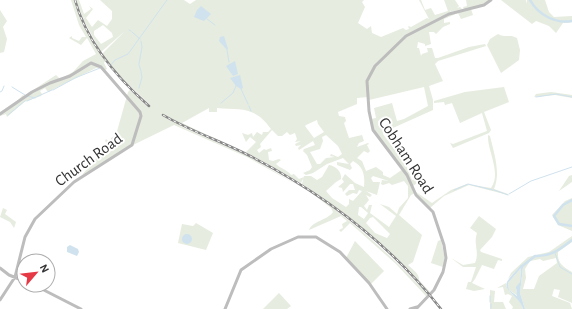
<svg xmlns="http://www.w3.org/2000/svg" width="572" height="309" viewBox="0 0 572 309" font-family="'Alegreya Sans',sans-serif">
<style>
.green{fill:#e6ecdf;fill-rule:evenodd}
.water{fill:#cfe2ee;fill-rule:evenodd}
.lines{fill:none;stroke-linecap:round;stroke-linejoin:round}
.stream{stroke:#cfe2ee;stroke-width:1}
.river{stroke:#cfe2ee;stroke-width:2.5}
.secondary{stroke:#bdbdbd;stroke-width:3}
.rail-casing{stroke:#888;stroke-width:2.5}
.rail{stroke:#fff;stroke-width:1;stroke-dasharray:3;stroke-linecap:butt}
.labels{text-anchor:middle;stroke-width:4;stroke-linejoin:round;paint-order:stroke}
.street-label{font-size:16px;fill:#333;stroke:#fff}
</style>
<rect width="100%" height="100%" fill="#fff"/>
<!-- green -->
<path class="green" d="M 71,0 L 74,0 L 83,24 L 105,61 L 104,63 L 107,69 L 105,70 L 101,67 L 96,68 L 48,92 L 45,88 L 40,91 L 42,94 L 41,96 L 24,102 L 7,117 L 6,114 L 0,116 L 0,112 L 18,100 L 23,95 L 24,96 L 56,75 L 60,79 L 73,72 L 83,61 L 96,54 L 87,38 L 81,45 L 69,38 L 72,36 L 72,38 L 79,41 L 82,37 L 86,37 L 79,25 Z
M 76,0 L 79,0 L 84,14 L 91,9 L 89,6 L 93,9 L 86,18 L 92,27 L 98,20 L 107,26 L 112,19 L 112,11 L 100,0 L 184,0 L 190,4 L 196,0 L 364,0 L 362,2 L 365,7 L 358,23 L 367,29 L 371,26 L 372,33 L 381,37 L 403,28 L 406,30 L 409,29 L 408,26 L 411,27 L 427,18 L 429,19 L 419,0 L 421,0 L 425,10 L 431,8 L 435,15 L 448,11 L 444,0 L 455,0 L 459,6 L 457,8 L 460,7 L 462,9 L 450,12 L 452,8 L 449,13 L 471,9 L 473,15 L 461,19 L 458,13 L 444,19 L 444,23 L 450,22 L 450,24 L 443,27 L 436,34 L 434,32 L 429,32 L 431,44 L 425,46 L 425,44 L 418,42 L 417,48 L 419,48 L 421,56 L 422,54 L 428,52 L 427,48 L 432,48 L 435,58 L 438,58 L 469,47 L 485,44 L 486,46 L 438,61 L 435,64 L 443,81 L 429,86 L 433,100 L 433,110 L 384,132 L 383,134 L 406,165 L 412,180 L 415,179 L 417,183 L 413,186 L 416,192 L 432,203 L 451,190 L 467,184 L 491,188 C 502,173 487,151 488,135 L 490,136 C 494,153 501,173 494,189 L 508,194 L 508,195 L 469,185 L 444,196 L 430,208 L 415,193 L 411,195 L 399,215 L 422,235 L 413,262 L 408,265 C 411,268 420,274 419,280 L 430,292 L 429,294 C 392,251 350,215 302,184 L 304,176 L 311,176 L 317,180 L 322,177 L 329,165 C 336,166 342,172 341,179 L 336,182 L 326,191 L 332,198 L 346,207 L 349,204 L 349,199 L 353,201 L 362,191 L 359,190 L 357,194 L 353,193 L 347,196 L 345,194 L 349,190 L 355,190 L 353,184 L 350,184 L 343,192 L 342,188 L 338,187 L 344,182 L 342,179 L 345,174 L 355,183 L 364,187 C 365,176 364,167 353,161 L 350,164 L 352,168 L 350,170 L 337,165 L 337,162 L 349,164 L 343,158 L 327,164 L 313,173 L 306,175 L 303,173 L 310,170 L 312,167 L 307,155 L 303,151 L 304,149 L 315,145 L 313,141 L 299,150 L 298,148 L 301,145 L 296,146 L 295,144 L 301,141 L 295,142 L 297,139 L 295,133 L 290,135 L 287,132 L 282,136 L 278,136 L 272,130 L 260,144 L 261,147 L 257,150 L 259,153 L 264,149 L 266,150 L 271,148 L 272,151 L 268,152 L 269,160 L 273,161 L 279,159 L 281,160 L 276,164 C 281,169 288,170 291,175 L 294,174 L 299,179 L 304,177 L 301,183 L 246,152 L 256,142 L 250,137 L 246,142 L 242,133 L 248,135 L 252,133 L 253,137 L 257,132 L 262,135 L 263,132 L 268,132 L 271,129 C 255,106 241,110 217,108 L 217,112 L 209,112 L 209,108 L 182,123 L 233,147 L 181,124 L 180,126 L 250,157 L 299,186 L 247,157 L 174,125 L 133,145 L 82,175 L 108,144 L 105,141 L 106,139 L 110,142 L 111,138 L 116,135 L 128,92 L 130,90 L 149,107 L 150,105 L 117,73 L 102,54 L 125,31 L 101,52 L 83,19 L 85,17 L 83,18 ZM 103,25 L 112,33 L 113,37 L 101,44 L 94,35 L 94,31 ZM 424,87 L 428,106 L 404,119 L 397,121 L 392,103 L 374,108 L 376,118 L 371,119 L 375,132 L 403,169 L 390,178 L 383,175 L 383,172 L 376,167 L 366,171 L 362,161 L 357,158 L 364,151 L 368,153 L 370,151 L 367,145 L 369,144 L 368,143 L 357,147 L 359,143 L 364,141 L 362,135 L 349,138 L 344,123 L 346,121 L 345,117 L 339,116 L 338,112 L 357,104 L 357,98 L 368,97 L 369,100 ZM 385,117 L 391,123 L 380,127 L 378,121 L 385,119 ZM 317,120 L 318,124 L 324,132 L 314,138 L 305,126 L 306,125 ZM 326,135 L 338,146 L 342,154 L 338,157 L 331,154 L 330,156 L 335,157 L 326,158 L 320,164 L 317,164 L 310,152 L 320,149 L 323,141 L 322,137 ZM 373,176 L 389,181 L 382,180 L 381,184 L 383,185 L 389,183 L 392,185 L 404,181 L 408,186 L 408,198 L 399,208 L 397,214 L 389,207 L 380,204 L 396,216 L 389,227 L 370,213 L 372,205 L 369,205 L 367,210 L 364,206 L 369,200 L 366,195 L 370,197 L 372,195 L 366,191 L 377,195 L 380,182 L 373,182 L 371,178 ZM 359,207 L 361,207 L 368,213 L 364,219 L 358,215 ZM 373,217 L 390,234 L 387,238 L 375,233 L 366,223 L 370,218 Z
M 466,0 L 490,0 L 481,6 L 464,9 L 463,7 L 467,6 Z
M 501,0 L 526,0 L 527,4 L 527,0 L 545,0 L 549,12 L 554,17 L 572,16 L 572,22 L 563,23 L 556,33 L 549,26 L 536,21 L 532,24 Z
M 0,10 L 7,21 L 3,27 L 7,39 L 4,52 L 0,53 Z
M 498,34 C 504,38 510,34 517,38 L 520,50 L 519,60 L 501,73 L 487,45 L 490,39 Z
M 504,87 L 509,102 L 484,112 L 491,130 L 489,133 L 453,148 L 450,143 L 453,144 L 487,131 L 482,113 L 460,123 L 452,103 L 445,105 L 444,102 L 434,103 L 434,101 L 465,92 Z
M 551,92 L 572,95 L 572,98 L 555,95 L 534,97 L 536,94 Z
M 572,175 L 572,182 L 559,191 L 569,176 Z
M 301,185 C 348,217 390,253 428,295 L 426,296 L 396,264 L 350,223 L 341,232 L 339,230 L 343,228 L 342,224 L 347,221 L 341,216 L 309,230 C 312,221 328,220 333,212 L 331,208 Z
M 572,198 L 572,231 L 558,225 L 552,215 L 565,201 Z
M 3,208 L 7,210 L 5,214 L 16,222 L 14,228 L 10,222 L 0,217 Z
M 479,216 L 496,229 L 492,237 L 480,250 L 481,252 L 502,259 L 502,261 L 498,260 L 494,269 L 482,265 L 475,279 L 472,283 L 485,289 L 474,291 L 466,289 L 468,282 L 471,282 L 476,267 L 463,267 L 451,258 L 463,265 L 475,263 C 480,251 473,246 477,233 L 470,228 Z
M 196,223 L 213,233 L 206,250 L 178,243 L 182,224 L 193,226 Z
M 572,236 L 572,242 L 558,252 C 557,263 563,267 572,272 L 572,303 L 558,297 L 560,290 L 554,289 L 552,296 L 570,303 L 572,309 L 525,309 L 520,293 L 523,267 L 521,266 L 508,279 L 511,273 L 528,257 L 549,252 ZM 556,258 L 557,263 L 539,276 L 534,289 L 523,289 L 526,278 L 525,269 L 530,261 L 540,259 L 543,261 Z
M 441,240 L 445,259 L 443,267 L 431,263 L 438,241 Z
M 355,241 L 384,271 L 371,284 L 346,258 Z
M 18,266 L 23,269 L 24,266 L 24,280 L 16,274 Z
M 521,268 L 520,282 L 516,290 L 518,296 L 509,290 L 508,283 Z
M 506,283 C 507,295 521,297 523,309 L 512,309 L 513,307 L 509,302 L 512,296 L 508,294 L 505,295 L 503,287 L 497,288 Z
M 490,290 L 495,291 L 494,302 L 503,302 L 506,309 L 490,309 Z
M 279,293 L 291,306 L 287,309 L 263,309 Z"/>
<!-- water -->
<path class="water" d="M 201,6 L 211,14 L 204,21 L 194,17 L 197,10 Z
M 224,36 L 228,49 L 227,50 L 219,41 L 220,37 Z
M 235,61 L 238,74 L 233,76 L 226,66 Z
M 240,75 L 243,88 L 241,89 L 236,86 L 230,78 Z
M182 239a5 5 0 1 1 10 0a5 5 0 1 1-10 0Z
M 70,245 L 78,249 L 79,252 L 77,256 L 67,252 L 67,247 Z
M 521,265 L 523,267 L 520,293 L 525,309 L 523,309 C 521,298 503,291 507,282 C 509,278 518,269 521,265 ZM 521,268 L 520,282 L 516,287 L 517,296 L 509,290 L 508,283 Z"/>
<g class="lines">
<!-- stream -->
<path class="stream" d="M 207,19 L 215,25
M 129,30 L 131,31
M 132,32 L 140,39
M 227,50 L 229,62
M 139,64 L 142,47 L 141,41
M 111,65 L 115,60 L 128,54 L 167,0
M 139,65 L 141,71
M 12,87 L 25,95
M 139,88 L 142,77 L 141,72
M 241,89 L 248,104
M 53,90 L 75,78 L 100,68
M 0,92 L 2,91 L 4,86
M 28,96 L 35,98
M 536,97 L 556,94 L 572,97
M 27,101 L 52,90
M 221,103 L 233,93 L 236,86
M 249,106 L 251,111
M 8,115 L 25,101
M 454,190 L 468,184 L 493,190
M 494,190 L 508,195
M 509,194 L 531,181 L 572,167
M 555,253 L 560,267 L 572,274
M 490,296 L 490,302
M 491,308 L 491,304"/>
<!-- river -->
<path class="river" d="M 530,0 C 538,15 556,24 572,21
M 572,200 L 563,205 L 554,216 L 559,224 L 572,226
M 521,267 L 535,256 C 551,257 560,249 572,240"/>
<!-- secondary -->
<path class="secondary" d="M 0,114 L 32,92 L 50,83 L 70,76 L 91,63 L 101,67 L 140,112 L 141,116 L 132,145 L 74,182 L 35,219 L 25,237 L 15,277 L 0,300
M 0,268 L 9,275 L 24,281
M 34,285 L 81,309
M 225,309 L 241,270 L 271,249 L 298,237 L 316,237 L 340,252 L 369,283 L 387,309
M 410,309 L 417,307
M 416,309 L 434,290 L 443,272 L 446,258 L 444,245 L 433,212 L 416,195 L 407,175 L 373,130 L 369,111 L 367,81 L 375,66 L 406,36 L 449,14 L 484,5 L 491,0"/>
<defs>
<path id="rail" d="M 75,0 C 87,43 116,77 149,106
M 163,115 C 192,132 224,142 254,158 C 325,195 391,245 441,309"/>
</defs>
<!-- rail casing -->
<use href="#rail" class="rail-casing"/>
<!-- rail -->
<use href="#rail" class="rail"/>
</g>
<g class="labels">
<!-- street labels -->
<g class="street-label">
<text transform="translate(407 155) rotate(57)" y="6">Cobham Road</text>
<text transform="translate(88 159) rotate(-36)" y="6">Church Road</text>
</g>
</g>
<!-- north arrow -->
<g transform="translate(36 273) rotate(62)"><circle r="19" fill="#ffffff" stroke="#adadad"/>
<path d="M0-3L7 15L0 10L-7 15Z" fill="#e63946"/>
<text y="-6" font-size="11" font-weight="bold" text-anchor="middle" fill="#333333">N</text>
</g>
</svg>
